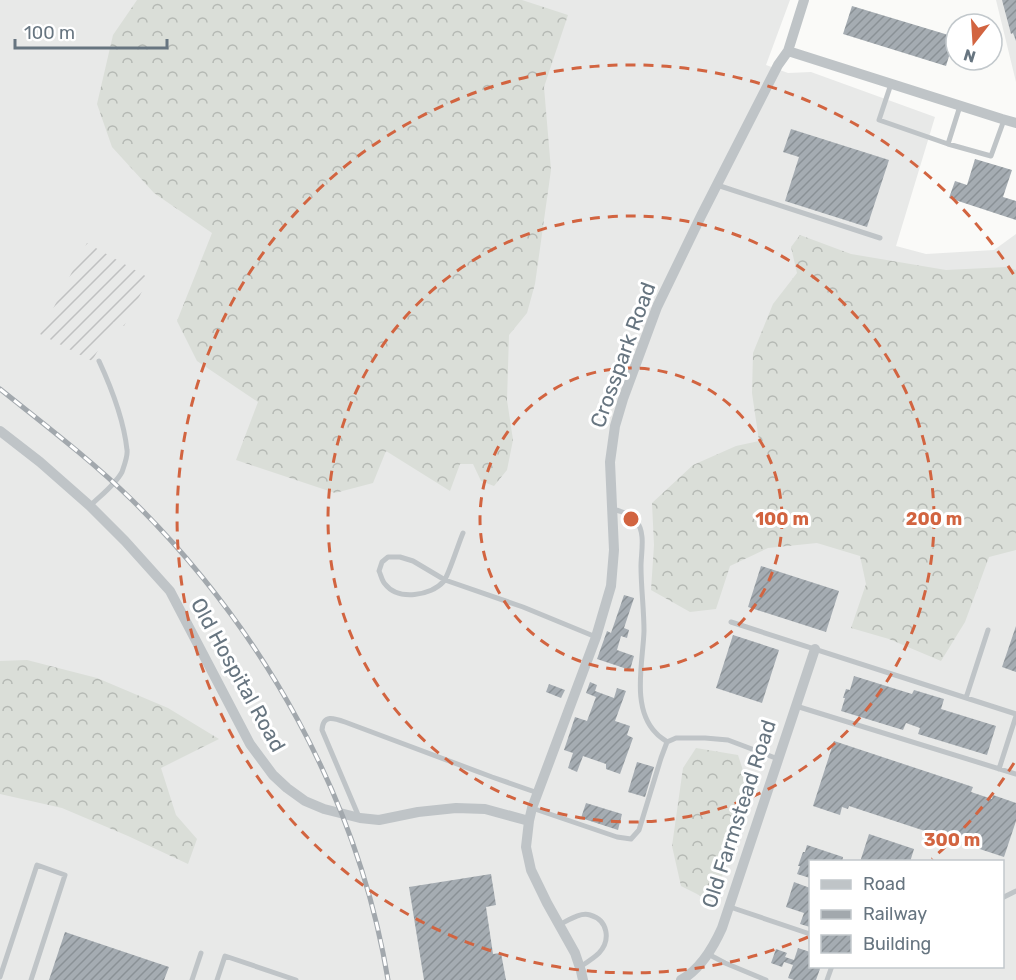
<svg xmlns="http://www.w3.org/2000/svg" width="1016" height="980" viewBox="0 0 1016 980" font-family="Rubik,sans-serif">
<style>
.built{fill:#e8e9e8;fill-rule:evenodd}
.industrial{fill:url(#industrial-furrows)}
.forest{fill:url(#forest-crowns)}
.building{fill:url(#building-hatch)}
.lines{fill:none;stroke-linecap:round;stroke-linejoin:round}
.lane{stroke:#bfc4c7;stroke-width:5}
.street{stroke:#bfc4c7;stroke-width:10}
.rail-casing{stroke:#a2a8ad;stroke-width:5}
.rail{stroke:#fff;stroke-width:3;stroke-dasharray:9;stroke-linecap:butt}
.ring{fill:none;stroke:#d26440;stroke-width:3;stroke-dasharray:10 8}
.labels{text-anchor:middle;stroke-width:6;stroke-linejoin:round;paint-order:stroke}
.street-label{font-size:21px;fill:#677580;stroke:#fff}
.centre{fill:#d26440;stroke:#fff;stroke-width:3}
.ring-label{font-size:18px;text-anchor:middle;font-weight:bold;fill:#d26440;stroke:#fff;stroke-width:6;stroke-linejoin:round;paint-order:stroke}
</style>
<defs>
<pattern id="industrial-furrows" width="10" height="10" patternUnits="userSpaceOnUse" patternTransform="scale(1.5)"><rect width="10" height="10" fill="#e8e9e8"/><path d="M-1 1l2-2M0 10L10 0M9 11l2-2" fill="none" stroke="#c0c1c1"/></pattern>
<pattern id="forest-crowns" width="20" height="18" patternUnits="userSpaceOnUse" patternTransform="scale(1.5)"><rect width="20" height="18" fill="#daded8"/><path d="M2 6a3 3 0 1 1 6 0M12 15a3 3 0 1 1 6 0" fill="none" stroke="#b5b9b4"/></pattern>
<pattern id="building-hatch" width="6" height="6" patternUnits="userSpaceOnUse" patternTransform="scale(1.5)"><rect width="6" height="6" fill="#a5acb2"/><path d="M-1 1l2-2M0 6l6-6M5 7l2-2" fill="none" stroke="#8a9196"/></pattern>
</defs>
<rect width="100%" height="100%" fill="#fafaf8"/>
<!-- built -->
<path class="built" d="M 0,0 L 790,0 L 766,65 L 788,73 L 811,72 L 935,117 L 896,246 L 926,254 L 994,250 L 1016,234 L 1016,980 L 0,980 ZM 810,862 L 1002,862 L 1002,966 L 810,966 Z
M 996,0 L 1016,0 L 1016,82 Z"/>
<!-- industrial -->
<path class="industrial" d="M 87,243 L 149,278 L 124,326 L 114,322 L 92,361 L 40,334 Z"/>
<!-- forest -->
<path class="forest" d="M 137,0 L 522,0 L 568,15 L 544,87 L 551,170 L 535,284 L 527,313 L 509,335 L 507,400 L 513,440 L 507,470 L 494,486 L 481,481 L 473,464 L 460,464 L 450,491 L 386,451 L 373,483 L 335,493 L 236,460 L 258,402 L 197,361 L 177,321 L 212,233 L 154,193 L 112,147 L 97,104 L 113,35 Z
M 800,235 L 851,254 L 946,270 L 1006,267 L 1016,270 L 1016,550 L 989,557 L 965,622 L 941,661 L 889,639 L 851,628 L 866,584 L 860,556 L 817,543 L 768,548 L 730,566 L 716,609 L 690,612 L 651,590 L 654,545 L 652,503 L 693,465 L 736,446 L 759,441 L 752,393 L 753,353 L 773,304 L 797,273 L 791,247 Z
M 27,660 L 97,678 L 168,708 L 219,739 L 161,768 L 176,815 L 197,839 L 188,864 L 128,836 L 62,808 L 0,794 L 0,661 Z
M 696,748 L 738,755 L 749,789 L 735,847 L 711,901 L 681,886 L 672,846 L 683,768 Z"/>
<!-- building -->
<path class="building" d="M 1002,0 L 1016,0 L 1016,41 L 1013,33 L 1011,34 Z
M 852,6 L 955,37 L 946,66 L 843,34 Z
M 791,129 L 889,160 L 867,227 L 785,201 L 799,157 L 783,152 Z
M 975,159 L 1012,170 L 1003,197 L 1016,201 L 1016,220 L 949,198 L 955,181 L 967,185 Z
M 761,566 L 839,591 L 826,632 L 748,607 Z
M 624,595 L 634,598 L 624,628 L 629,630 L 627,638 L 621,636 L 617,650 L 634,656 L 630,670 L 597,659 L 607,631 L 611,633 Z
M 1016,626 L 1016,672 L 1002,667 Z
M 733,635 L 779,650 L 762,703 L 716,688 Z
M 854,676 L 912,694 L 914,690 L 944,699 L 941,709 L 996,726 L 987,755 L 918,734 L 920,728 L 906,723 L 903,730 L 841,711 L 845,698 L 843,698 L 846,689 L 850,690 Z
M 590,682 L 597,685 L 595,691 L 614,698 L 617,688 L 626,691 L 615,721 L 630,726 L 627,735 L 633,738 L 620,774 L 606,769 L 606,764 L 583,756 L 577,772 L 568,768 L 573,753 L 564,750 L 575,717 L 587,721 L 596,697 L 586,693 Z
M 549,684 L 565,690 L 561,698 L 546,692 Z
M 834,741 L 973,787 L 971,792 L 992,799 L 993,795 L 1016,803 L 1016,821 L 1004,857 L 849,806 L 848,809 L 842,807 L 840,815 L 813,806 Z
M 637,762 L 654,767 L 645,797 L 628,792 Z
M 586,803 L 622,814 L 618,830 L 581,818 Z
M 869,834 L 914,849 L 910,862 L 860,862 Z
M 807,845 L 843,857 L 842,862 L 810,862 L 810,878 L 797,874 L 800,866 L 798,866 L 803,852 L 805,852 Z
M 491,874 L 496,905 L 486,907 L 493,954 L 501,953 L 506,980 L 424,980 L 409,887 Z
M 794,882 L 810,888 L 810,927 L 800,924 L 804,913 L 786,907 Z
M 65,932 L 169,967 L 164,980 L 49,980 Z
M 798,948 L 810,952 L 810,966 L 821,966 L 816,980 L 794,980 L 788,978 L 793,965 L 784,962 L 782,967 L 771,963 L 776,949 L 787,953 L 785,957 L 794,960 Z"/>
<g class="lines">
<!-- lane -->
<path class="lane" d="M 891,84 L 879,120 L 948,144 L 991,156 L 1004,120
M 948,144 L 960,106
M 717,185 L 880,238
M 90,506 C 100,496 115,485 122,472 C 124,466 128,456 127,450 C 124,421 111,387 99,361
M 612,509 C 621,511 630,514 636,521 C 646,532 641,553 641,566 C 641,588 644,609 644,631 C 643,662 631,708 656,733 C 659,737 664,739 667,742
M 463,533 C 459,542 449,574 444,581 C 431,596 398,601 385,584 C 382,581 381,575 379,571 L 382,562 L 388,557 L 400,557 L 413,561 L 445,580 L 523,607 L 596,637
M 731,622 L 1016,714
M 966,698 L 988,630
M 796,706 L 1016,774
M 999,769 L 1016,716
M 532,808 L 617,837 L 631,839 L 639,830 L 661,758 L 667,742 L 676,738 L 705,738 L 728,740 L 778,759
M 359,817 L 322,730 C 323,714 334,718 345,722 L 492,777 L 538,793
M 1002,898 L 1016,891
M 730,907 L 810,934
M 559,925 C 569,920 580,912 590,915 C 608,920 611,940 599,953 C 594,958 586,963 580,967
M 708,954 L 725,963 L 766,980
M 0,977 L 37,865 L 65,875 L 31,980
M 192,980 L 201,953
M 217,980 L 225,956 L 296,980
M 827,980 L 832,966"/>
<!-- street -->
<path class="street" d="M 788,51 L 1002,119 L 1016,123
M 0,431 L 40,462 L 90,506 L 125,541 L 170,591 L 250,744 L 273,775 L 287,788 L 305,801 L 324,809 L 360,818 L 379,820 L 418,812 L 456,808 L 485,809 L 529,821
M 583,980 L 581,971 L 575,953 L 547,903 L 531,870 L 526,847 L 529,821 L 532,808 L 596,637 L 611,586 L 614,550 L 610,462 L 615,426 L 623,399 L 657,307 L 701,216 L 778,65 L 788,51 L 804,0
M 681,980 C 701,969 713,948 722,928 L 815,649"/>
<defs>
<path id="rail" d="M 0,389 C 45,425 91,460 132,500 C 263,629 358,798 388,980"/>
</defs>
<!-- rail casing -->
<use href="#rail" class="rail-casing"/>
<!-- rail -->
<use href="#rail" class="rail"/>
</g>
<!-- distance rings -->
<g class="ring">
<circle cx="631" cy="519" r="151"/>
<circle cx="631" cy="519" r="303"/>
<path d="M1014 763A454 454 0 0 1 932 859M808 937A454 454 0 1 1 1014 275"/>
</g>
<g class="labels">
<!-- street labels -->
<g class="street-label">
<text transform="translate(623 355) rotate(-70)" y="7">Crosspark Road</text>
<text transform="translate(238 675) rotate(61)" y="7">Old Hospital Road</text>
<text transform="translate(739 814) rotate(-72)" y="7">Old Farmstead Road</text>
</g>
</g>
<circle cx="631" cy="519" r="9" class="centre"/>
<g class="ring-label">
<text x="782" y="525">100 m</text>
<text x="934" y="525">200 m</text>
<text x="952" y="846">300 m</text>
</g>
<!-- legend -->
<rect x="809" y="860" width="195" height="108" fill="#ffffff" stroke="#c2c8cc" stroke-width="1.5"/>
<rect x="821" y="880" width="30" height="9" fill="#bfc4c7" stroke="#c2c8cc" stroke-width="1.5"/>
<text x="863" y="890" font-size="18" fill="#677580">Road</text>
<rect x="821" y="910" width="30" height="9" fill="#a2a8ad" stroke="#c2c8cc" stroke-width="1.5"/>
<text x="863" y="920" font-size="18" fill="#677580">Railway</text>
<rect x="821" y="935" width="30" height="18" fill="url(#building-hatch)" stroke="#c2c8cc" stroke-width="1.5"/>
<text x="863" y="950" font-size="18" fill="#677580">Building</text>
<!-- north arrow -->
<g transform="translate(974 42) rotate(197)"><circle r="28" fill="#ffffff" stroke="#c2c8cc" stroke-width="1.5"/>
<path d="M0-4.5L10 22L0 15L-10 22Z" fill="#d26440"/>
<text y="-9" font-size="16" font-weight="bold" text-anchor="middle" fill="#677580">N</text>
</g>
<!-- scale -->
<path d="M15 39v9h152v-9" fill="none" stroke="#677580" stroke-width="3"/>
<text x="24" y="39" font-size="18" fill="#677580" stroke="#ffffff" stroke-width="4.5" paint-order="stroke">100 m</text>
</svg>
